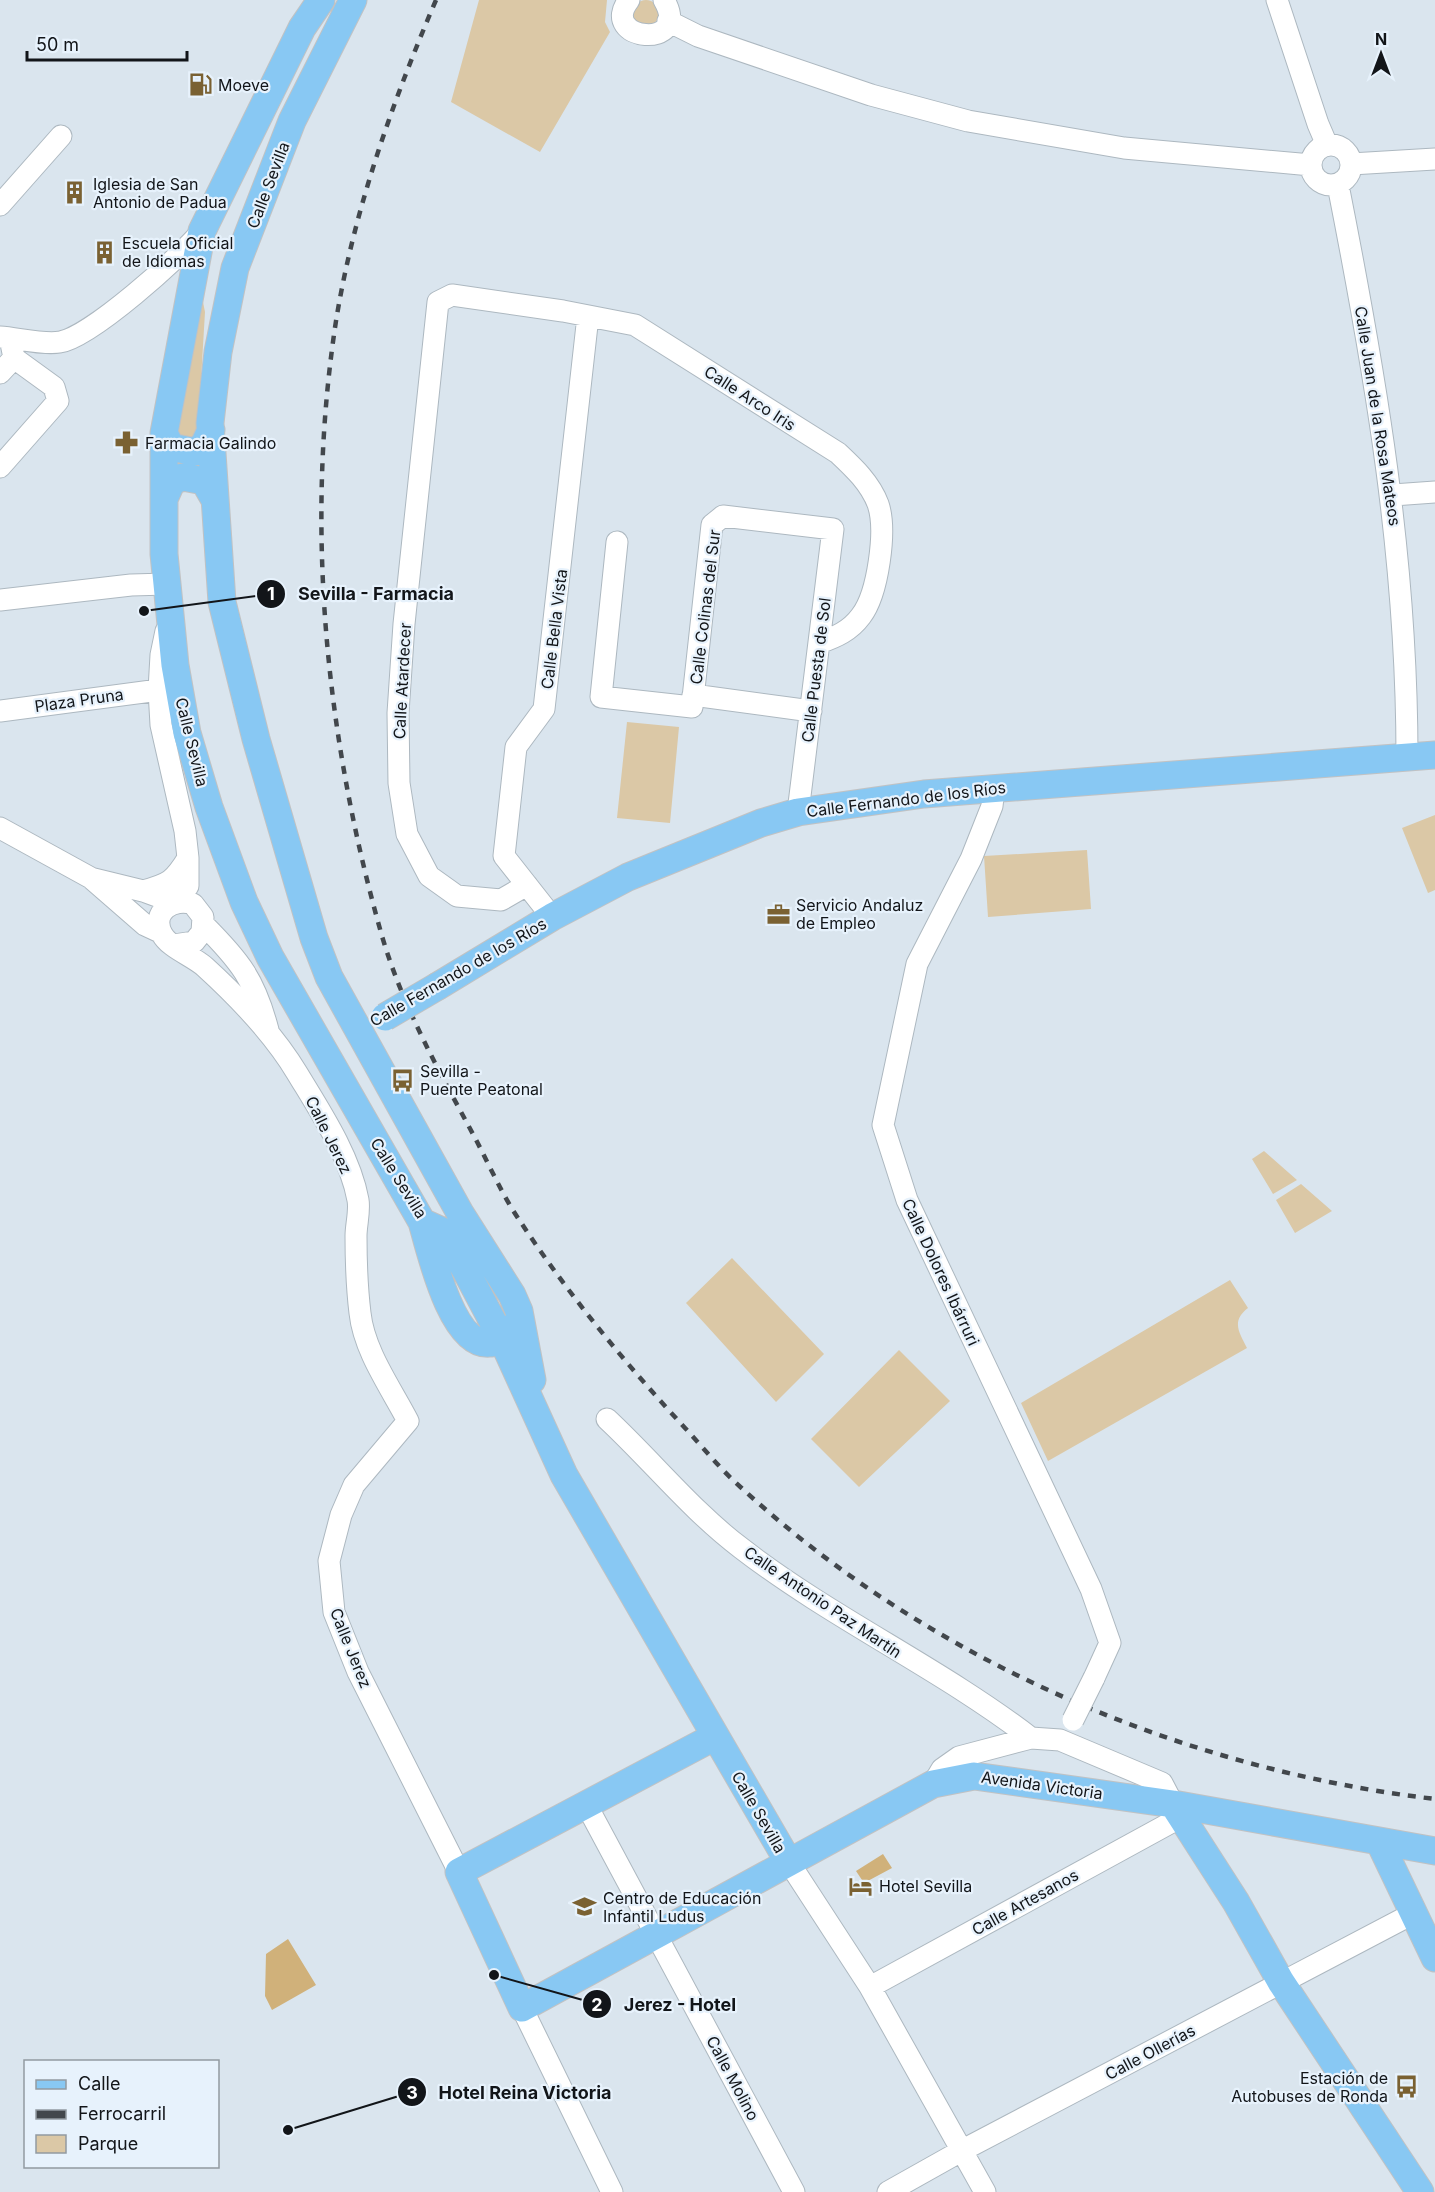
<svg xmlns="http://www.w3.org/2000/svg" width="1435" height="2192" viewBox="0 0 1435 2192" font-family="Inter,sans-serif">
<style>
.green{fill:#dbc8a6}
.water{fill:#d0b17a}
.lines{fill:none;stroke-linecap:round;stroke-linejoin:round}
.minor-casing{stroke:#adb8c0;stroke-width:23}
.major-casing{stroke:#c1c2c3;stroke-width:29}
.minor{stroke:#fff;stroke-width:21}
.major{stroke:#88c8f3;stroke-width:27}
.rail{stroke:#42474c;stroke-width:4.5;stroke-dasharray:8 8;stroke-linecap:butt}
.minor-bridge-casing{stroke:#adb8c0;stroke-width:23;stroke-linecap:butt}
.major-bridge-casing{stroke:#c1c2c3;stroke-width:29;stroke-linecap:butt}
.minor-bridge{stroke:#fff;stroke-width:21}
.major-bridge{stroke:#88c8f3;stroke-width:27}
.labels{text-anchor:middle;stroke-width:4.5;stroke-linejoin:round;paint-order:stroke}
.poi-label{font-size:16px;fill:#121519;stroke:#e7f2fc;text-anchor:start}
.street-label{font-size:16px;fill:#121519;stroke:#e7f2fc}
.leader{fill:none;stroke:#121519;stroke-width:2}
.callout-dot{fill:#121519;stroke:#e7f2fc;stroke-width:2}
.mark-label{font-size:18px;text-anchor:middle;font-weight:bold;fill:#fff}
.callout-label{font-size:18px;text-anchor:middle;font-weight:bold;fill:#121519;stroke:#e7f2fc;stroke-width:4.5;stroke-linejoin:round;paint-order:stroke}
</style>
<rect width="100%" height="100%" fill="#dae5ee"/>
<!-- green -->
<path class="green" d="M 479,0 L 607,0 L 605,22 L 610,32 L 540,152 L 451,102 Z
M633 13a13 13 0 1 1 26 0a13 13 0 1 1-26 0Z
M 198,302 L 203,302 L 205,312 L 198,430 L 193,443 L 177,435 Z
M 627,722 L 679,727 L 670,823 L 617,818 Z
M 1435,815 L 1435,890 L 1428,893 L 1402,828 Z
M 1087,850 L 1091,909 L 988,917 L 984,856 Z
M 1264,1151 L 1297,1180 L 1273,1194 L 1252,1159 Z
M 1301,1184 L 1332,1211 L 1295,1233 L 1276,1200 Z
M 732,1258 L 824,1354 L 776,1402 L 686,1303 Z
M 1230,1280 L 1248,1308 C 1231,1321 1239,1332 1247,1348 L 1048,1461 L 1021,1403 Z
M 899,1350 L 950,1401 L 859,1487 L 811,1439 Z"/>
<!-- water -->
<path class="water" d="M 883,1854 L 892,1868 L 864,1883 L 856,1871 Z
M 288,1939 L 316,1985 L 272,2010 L 265,1996 L 266,1954 Z"/>
<g class="lines">
<defs>
<path id="minor" d="M 629,0 C 597,41 693,51 664,0
M 1277,0 L 1318,124 L 1327,145
M 668,21 L 698,36 L 871,95 L 968,121 L 1124,148 L 1311,165
M1311 165a20 20 0 1 1 40 0a20 20 0 1 1-40 0Z
M 1351,164 L 1435,159
M 1338,185 C 1376,377 1407,560 1407,757
M 0,205 L 61,136
M 0,337 C 17,338 44,345 60,342 C 91,337 180,257 202,231
M 0,373 L 14,358
M 0,467 L 58,401 L 54,387 L 14,358 L 10,338
M 1393,495 L 1435,492
M 617,542 L 601,697 L 692,707 L 712,525 L 723,516 L 833,529 L 798,812
M 0,600 L 131,585 L 167,584
M 166,631 L 161,655 L 159,690 L 161,725 L 185,831 L 188,858 L 188,886 L 177,901
M 693,695 L 811,711
M 0,711 L 159,690
M 994,789 L 992,806 L 971,859 L 917,964 L 883,1125 L 907,1200 L 1091,1589 L 1110,1643 L 1094,1678
M 0,828 L 91,878 L 145,925 L 160,932
M 94,879 L 143,891 L 173,902
M 527,885 L 501,900 L 457,896 L 429,876 L 407,834 L 399,783 L 398,713 L 404,624 L 438,302 L 452,295 L 563,311 L 635,325 L 838,453 C 854,468 870,483 878,504 C 887,530 878,594 861,616 C 850,631 836,637 819,643
M 143,891 C 169,884 174,881 188,858
M 552,917 L 504,856 L 516,747 L 544,709 L 588,316
M 204,925 C 240,961 255,980 268,1030
M 174,945 L 194,942 L 202,932 L 203,917 L 193,904 C 174,897 150,912 162,934 C 169,948 193,956 205,967 C 239,998 273,1033 297,1073 C 320,1111 350,1156 358,1200 C 360,1211 356,1225 356,1236 C 356,1261 357,1288 360,1313 C 364,1351 391,1388 408,1421 L 354,1485 L 341,1515 L 329,1561 L 334,1612 L 358,1672 L 459,1872
M 607,1419 C 652,1461 692,1511 741,1548 C 833,1619 940,1668 1031,1738
M 933,1784 L 942,1769 L 959,1757 L 1031,1738 L 1060,1740 L 1162,1783 L 1173,1804
M 587,1806 L 794,2192
M 788,1861 L 870,1987 L 985,2192
M 870,1987 L 1181,1817
M 522,2008 L 612,2192
M 888,2192 L 961,2151 L 1414,1913"/>
<path id="major" d="M 321,0 L 302,28 L 202,231 L 164,433 L 164,554 L 167,584 L 175,665 L 187,733 L 209,807 L 244,902 L 270,957 L 422,1222 L 442,1231 L 465,1269 L 502,1339 L 564,1475 L 788,1861
M 353,0 L 292,121 L 235,268 L 218,352 L 210,423 L 222,602 L 256,739 L 314,938 L 329,977 L 460,1213 L 512,1295 L 519,1311 L 532,1380
M 164,433 L 171,447 L 195,452 L 204,445 L 211,430
M 164,499 L 172,481 L 183,477 L 204,481 L 215,500
M 438,986 L 552,917 L 628,877 L 761,823 L 798,812 L 924,794 L 1435,755
M 422,1222 C 430,1250 452,1349 491,1343 C 501,1342 508,1335 513,1327
M 714,1737 L 459,1872 L 522,2008 L 933,1784 L 974,1776 L 1173,1804 L 1435,1851
M 1173,1804 L 1236,1902 L 1281,1982 L 1420,2192
M 1379,1841 L 1435,1958"/>
</defs>
<!-- minor casing -->
<use href="#minor" class="minor-casing"/>
<!-- major casing -->
<use href="#major" class="major-casing"/>
<!-- minor -->
<use href="#minor" class="minor"/>
<!-- major -->
<use href="#major" class="major"/>
<!-- rail -->
<path class="rail" d="M 436,0 C 392,103 354,210 336,321 C 305,523 325,733 380,929 C 400,1002 438,1069 474,1136 C 489,1164 502,1195 520,1221 C 568,1294 625,1363 685,1428 C 701,1445 716,1464 734,1481 C 923,1658 1179,1769 1435,1799"/>
<defs>
<path id="minor-bridge" d="M 1073,1720 L 1094,1678"/>
<path id="major-bridge" d="M 385,1017 L 438,986"/>
</defs>
<!-- minor-bridge casing -->
<use href="#minor-bridge" class="minor-bridge-casing"/>
<!-- major-bridge casing -->
<use href="#major-bridge" class="major-bridge-casing"/>
<!-- minor-bridge -->
<use href="#minor-bridge" class="minor-bridge"/>
<!-- major-bridge -->
<use href="#major-bridge" class="major-bridge"/>
</g>
<!-- icons -->
<defs>
<symbol id="fuel-bare" viewBox="-9 -9 18 18"><path d="M-5.5-6h7V0h2V4h1.3V-2.5L3-4.5l.8-.8L6-3V5H2.5V1h-1V6h-7ZM-4.2-4.7v3.2H.2V-4.7Z" fill="#7a6132" stroke="#e7f2fc" stroke-width="2.5" paint-order="stroke"/></symbol>
<symbol id="building-bare" viewBox="-9 -9 18 18"><path d="M-4-6H4V6H1V3H-1V6H-4ZM-2.5-4.3h1.7v1.8h-1.7ZM.8-4.3h1.7v1.8H.8ZM-2.5-1h1.7V.8h-1.7ZM.8-1h1.7V.8H.8Z" fill="#7a6132" stroke="#e7f2fc" stroke-width="2.5" paint-order="stroke"/></symbol>
<symbol id="pharmacy-bare" viewBox="-9 -9 18 18"><path d="M-2-6h4v4h4v4h-4v4h-4v-4h-4v-4h4Z" fill="#7a6132" stroke="#e7f2fc" stroke-width="2.5" paint-order="stroke"/></symbol>
<symbol id="office-bare" viewBox="-9 -9 18 18"><path d="M-6-3h4V-5.5h4V-3h4V5H-6ZM-1-4.5V-3h2v-1.5ZM-6 0V1H6V0Z" fill="#7a6132" stroke="#e7f2fc" stroke-width="2.5" paint-order="stroke"/></symbol>
<symbol id="bus-bare" viewBox="-9 -9 18 18"><path d="M-5-6H5V4H4V6H2V4H-2V6H-4V4H-5ZM-3.5-4V0h7V-4ZM-3.5 1.2v1.5H-2V1.2ZM2 1.2v1.5H3.5V1.2Z" fill="#7a6132" stroke="#e7f2fc" stroke-width="2.5" paint-order="stroke"/></symbol>
<symbol id="hotel-bare" viewBox="-9 -9 18 18"><path d="M-6-4.5h1.5V1H6V5H4.5V3h-9V5H-6ZM-4 0a1.8 1.8 0 1 1 3.6 0ZM.5 0V-2.5h3Q6-2.5 6 0Z" fill="#7a6132" stroke="#e7f2fc" stroke-width="2.5" paint-order="stroke"/></symbol>
<symbol id="school-bare" viewBox="-9 -9 18 18"><path d="M0-5L7-2L0 1L-7-2ZM-4 1L0 2.5L4 1V4Q0 6-4 4Z" fill="#7a6132" stroke="#e7f2fc" stroke-width="2.5" paint-order="stroke"/></symbol>
</defs>
<g fill-rule="evenodd">
<use href="#fuel-bare" x="184" y="68" width="33" height="33"/>
<use href="#building-bare" x="58" y="176" width="33" height="33"/>
<use href="#building-bare" x="88" y="236" width="33" height="33"/>
<use href="#pharmacy-bare" x="110" y="426" width="33" height="33"/>
<use href="#office-bare" x="762" y="898" width="33" height="33"/>
<use href="#bus-bare" x="386" y="1064" width="33" height="33"/>
<use href="#hotel-bare" x="844" y="1870" width="33" height="33"/>
<use href="#school-bare" x="568" y="1890" width="33" height="33"/>
<use href="#bus-bare" x="1390" y="2070" width="33" height="33"/>
</g>
<g class="labels">
<!-- poi labels -->
<g class="poi-label">
<text x="218" y="91">Moeve</text>
<text x="93" y="190">Iglesia de San<tspan x="93" dy="18">Antonio de Padua</tspan></text>
<text x="122" y="249">Escuela Oficial<tspan x="122" dy="18">de Idiomas</tspan></text>
<text x="145" y="449">Farmacia Galindo</text>
<text x="796" y="911">Servicio Andaluz<tspan x="796" dy="18">de Empleo</tspan></text>
<text x="420" y="1077">Sevilla -<tspan x="420" dy="18">Puente Peatonal</tspan></text>
<text x="879" y="1892">Hotel Sevilla</text>
<text x="603" y="1904">Centro de Educación<tspan x="603" dy="18">Infantil Ludus</tspan></text>
<text x="1388" y="2084" text-anchor="end">Estación de<tspan x="1388" dy="18">Autobuses de Ronda</tspan></text>
</g>
<!-- street labels -->
<g class="street-label">
<text transform="translate(268 185) rotate(-69)" y="6">Calle Sevilla</text>
<text transform="translate(750 398) rotate(33)" y="6">Calle Arco Iris</text>
<text transform="translate(1378 416) rotate(81)" y="6">Calle Juan de la Rosa Mateos</text>
<text transform="translate(705 607) rotate(-83)" y="6">Calle Colinas del Sur</text>
<text transform="translate(554 629) rotate(-83)" y="6">Calle Bella Vista</text>
<text transform="translate(816 670) rotate(-83)" y="6">Calle Puesta de Sol</text>
<text transform="translate(402 681) rotate(-87)" y="6">Calle Atardecer</text>
<text transform="translate(79 700) rotate(-8)" y="6">Plaza Pruna</text>
<text transform="translate(192 742) rotate(76)" y="6">Calle Sevilla</text>
<text transform="translate(906 799) rotate(-7)" y="6">Calle Fernando de los Ríos</text>
<text transform="translate(458 972) rotate(-30)" y="6">Calle Fernando de los Ríos</text>
<text transform="translate(329 1135) rotate(64)" y="6">Calle Jerez</text>
<text transform="translate(399 1178) rotate(58)" y="6">Calle Sevilla</text>
<text transform="translate(941 1272) rotate(65)" y="6">Calle Dolores Ibárruri</text>
<text transform="translate(823 1602) rotate(34)" y="6">Calle Antonio Paz Martín</text>
<text transform="translate(351 1648) rotate(68)" y="6">Calle Jerez</text>
<text transform="translate(1042 1785) rotate(8)" y="6">Avenida Victoria</text>
<text transform="translate(759 1812) rotate(60)" y="6">Calle Sevilla</text>
<text transform="translate(1025 1902) rotate(-29)" y="6">Calle Artesanos</text>
<text transform="translate(1150 2052) rotate(-28)" y="6">Calle Ollerías</text>
<text transform="translate(733 2078) rotate(62)" y="6">Calle Molino</text>
</g>
</g>
<!-- callouts -->
<path class="leader" d="M144 611L271 594M494 1975L597 2004M288 2130L412 2092"/>
<g class="callout-dot">
<circle cx="144" cy="611" r="6"/>
<circle cx="494" cy="1975" r="6"/>
<circle cx="288" cy="2130" r="6"/>
<circle cx="271" cy="594" r="15"/>
<circle cx="597" cy="2004" r="15"/>
<circle cx="412" cy="2092" r="15"/>
</g>
<g class="mark-label">
<text x="271" y="600">1</text>
<text x="597" y="2011">2</text>
<text x="412" y="2099">3</text>
</g>
<g class="callout-label">
<text x="376" y="600">Sevilla - Farmacia</text>
<text x="680" y="2011">Jerez - Hotel</text>
<text x="525" y="2099">Hotel Reina Victoria</text>
</g>
<!-- legend -->
<rect x="24" y="2060" width="195" height="108" fill="#e7f2fc" stroke="#929aa1" stroke-width="1.5"/>
<rect x="36" y="2080" width="30" height="9" fill="#88c8f3" stroke="#929aa1" stroke-width="1.5"/>
<text x="78" y="2090" font-size="18" fill="#121519">Calle</text>
<rect x="36" y="2110" width="30" height="9" fill="#42474c" stroke="#929aa1" stroke-width="1.5"/>
<text x="78" y="2120" font-size="18" fill="#121519">Ferrocarril</text>
<rect x="36" y="2135" width="30" height="18" fill="#dbc8a6" stroke="#929aa1" stroke-width="1.5"/>
<text x="78" y="2150" font-size="18" fill="#121519">Parque</text>
<!-- north arrow -->
<g transform="translate(1381 54)" stroke="#e7f2fc" stroke-width="4.5" paint-order="stroke">
<path d="M0-4.5L10 22L0 15L-10 22Z" fill="#121519"/>
<text y="-9" font-size="16" font-weight="bold" text-anchor="middle" fill="#121519">N</text>
</g>
<!-- scale -->
<path d="M27 51v9h160v-9" fill="none" stroke="#121519" stroke-width="3"/>
<text x="36" y="51" font-size="18" fill="#121519" stroke="#e7f2fc" stroke-width="4.5" paint-order="stroke">50 m</text>
</svg>
